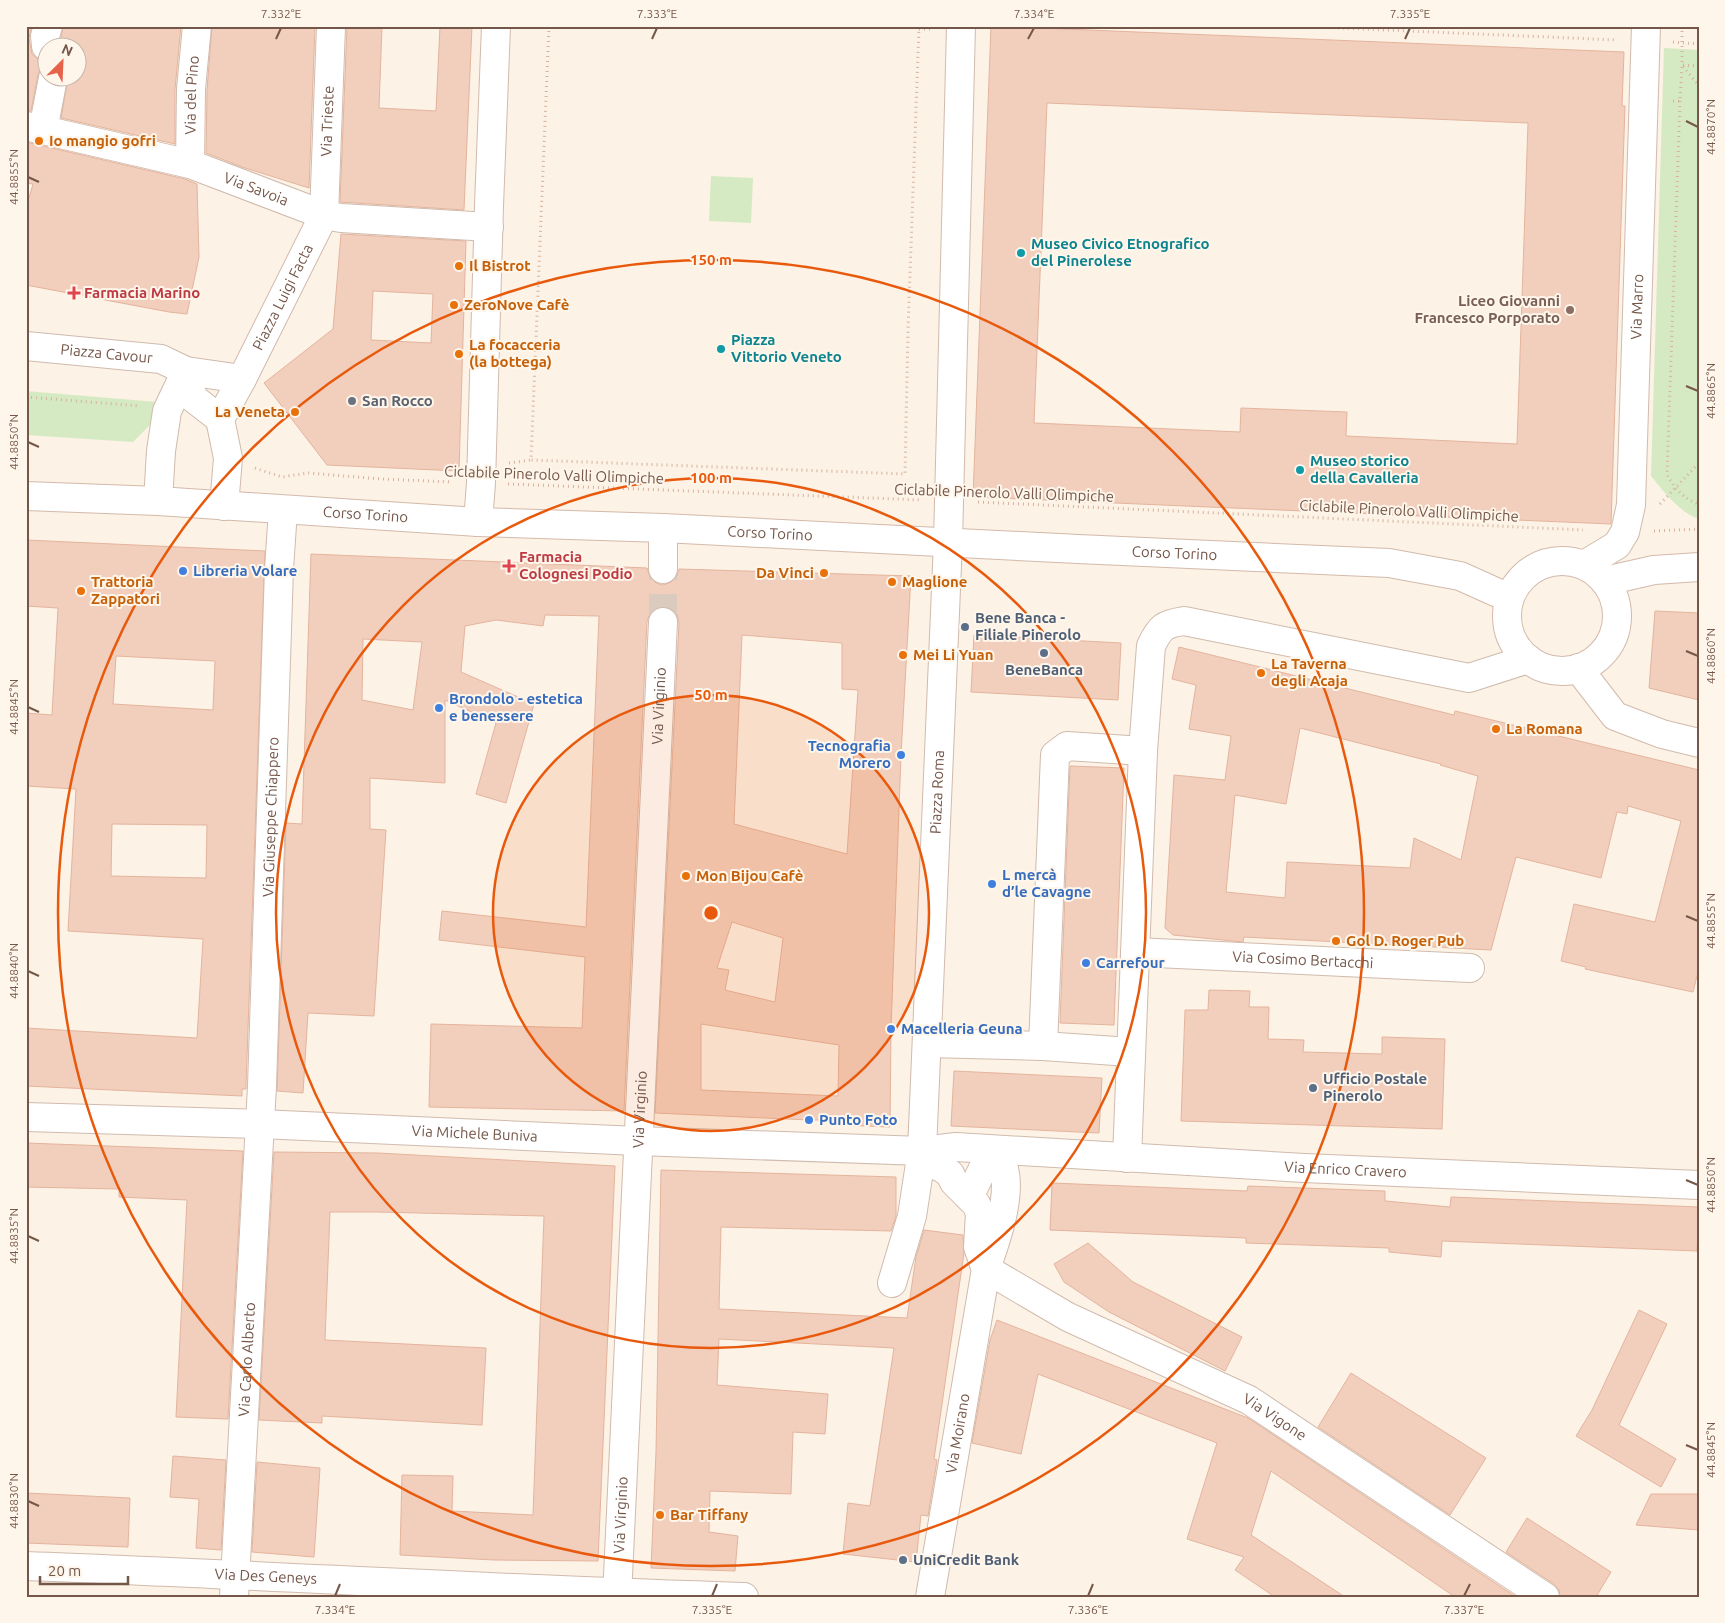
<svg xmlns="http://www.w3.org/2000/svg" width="1725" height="1623" viewBox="0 0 1725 1623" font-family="Ubuntu,sans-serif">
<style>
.green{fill:#d5eac3}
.building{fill:#f2cebd;stroke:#e4b49d;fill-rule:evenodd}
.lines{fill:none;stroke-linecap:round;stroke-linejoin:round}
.street-tunnel{stroke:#dacbbe;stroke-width:28;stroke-dasharray:28 14;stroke-linecap:butt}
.street-casing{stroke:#d0bbae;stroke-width:30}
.secondary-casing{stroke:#d3baab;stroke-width:30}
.path{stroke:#d7b1a0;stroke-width:3;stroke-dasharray:1 4;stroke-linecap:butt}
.street{stroke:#fff;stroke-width:28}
.secondary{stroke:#fff;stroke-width:28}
.ticks{fill:none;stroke:#75574a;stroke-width:2}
.ring{fill:none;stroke:#e8590c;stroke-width:2.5}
.food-dot{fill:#e8710a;stroke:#fff6eb;stroke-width:2}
.culture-dot{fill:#0f9aa8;stroke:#fff6eb;stroke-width:2}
.health-dot{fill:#e0444e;stroke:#fff6eb;stroke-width:2}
.education-dot{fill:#8d6e63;stroke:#fff6eb;stroke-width:2}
.worship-dot{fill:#6b7280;stroke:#fff6eb;stroke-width:2}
.shop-dot{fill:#3f7fe0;stroke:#fff6eb;stroke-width:2}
.service-dot{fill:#5c6f8a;stroke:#fff6eb;stroke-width:2}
.labels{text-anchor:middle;stroke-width:4;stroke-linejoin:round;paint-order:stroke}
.street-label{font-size:15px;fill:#75574a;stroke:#fff6eb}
.food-label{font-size:15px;font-weight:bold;fill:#c56008;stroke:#fff6eb;text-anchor:start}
.culture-label{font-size:15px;font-weight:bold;fill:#0d838f;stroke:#fff6eb;text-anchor:start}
.health-label{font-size:15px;font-weight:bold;fill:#be3a42;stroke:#fff6eb;text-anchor:start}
.education-label{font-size:15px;font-weight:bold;fill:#785e54;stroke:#fff6eb;text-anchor:end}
.worship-label{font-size:15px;font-weight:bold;fill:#5b616d;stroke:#fff6eb;text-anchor:start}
.shop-label{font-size:15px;font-weight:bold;fill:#366cbe;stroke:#fff6eb;text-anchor:start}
.service-label{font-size:15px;font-weight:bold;fill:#4e5e75;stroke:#fff6eb;text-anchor:start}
.centre{fill:#e8590c;stroke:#fff6eb;stroke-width:2.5}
.ring-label{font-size:15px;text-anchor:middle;font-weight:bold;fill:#e8590c;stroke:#fff6eb;stroke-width:4;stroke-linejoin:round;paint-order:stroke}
.neatline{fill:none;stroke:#75574a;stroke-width:2}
.ticks-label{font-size:12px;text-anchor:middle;fill:#75574a}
</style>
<rect width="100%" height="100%" fill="#fcf2e5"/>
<!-- green -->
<path class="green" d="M 1664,48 L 1699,50 L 1699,519 C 1679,512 1664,492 1651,476 Z
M 711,176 L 753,178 L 751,223 L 709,221 Z
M 26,391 L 157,402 L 155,420 L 133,442 L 26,435 Z"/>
<!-- building -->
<path class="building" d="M 26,26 L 32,26 L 29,38 L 32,54 L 40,61 L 47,63 L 41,68 L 38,75 L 31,111 L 26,111 Z
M 63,26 L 181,26 L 175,89 L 175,144 L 61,118 L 68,78 L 78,78 L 78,48 L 64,48 L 61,38 Z
M 212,26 L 315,26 L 309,188 L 242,167 L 206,153 L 207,90 Z
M 347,26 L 382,26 L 379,108 L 436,111 L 440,26 L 472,26 L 464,210 L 340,202 Z
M 991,26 L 1624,52 L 1622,106 L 1625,106 L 1611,524 L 973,497 ZM 1047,103 L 1528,123 L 1517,444 L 1346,436 L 1347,412 L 1241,408 L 1240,432 L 1034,423 Z
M 26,142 L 185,179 L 197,184 L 199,257 L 187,314 L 169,312 L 26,285 L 26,208 L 33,184 L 26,183 Z
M 341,234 L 466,241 L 459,471 L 327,465 L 264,383 L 333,329 ZM 373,291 L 433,294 L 431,343 L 371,340 Z
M 26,540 L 265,551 L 246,1085 L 246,1089 L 242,1089 L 242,1096 L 26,1086 L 26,1028 L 197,1038 L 203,939 L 68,931 L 76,789 L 26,786 L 26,713 L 52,715 L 58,608 L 26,606 ZM 116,656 L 215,661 L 213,710 L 113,704 ZM 112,824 L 207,825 L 206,878 L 111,876 Z
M 311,554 L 647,568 L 650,577 L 656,583 L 663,585 L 671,582 L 677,576 L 679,569 L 911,576 L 901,755 L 891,1029 L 890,1127 L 839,1125 L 839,1120 L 809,1120 L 655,1113 L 679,623 L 677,614 L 671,609 L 664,606 L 655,608 L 650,614 L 647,621 L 624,1111 L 429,1107 L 431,1024 L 582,1028 L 585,957 L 439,940 L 442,911 L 586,927 L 599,616 L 545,615 L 543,626 L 496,620 L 465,626 L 461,672 L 534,704 L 506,803 L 476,794 L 496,723 L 445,700 L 445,783 L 370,778 L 370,829 L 386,830 L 374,1016 L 308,1013 L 303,1093 L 277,1091 L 286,823 L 302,824 ZM 742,635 L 842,643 L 842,689 L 858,690 L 847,854 L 734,824 ZM 363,639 L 422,642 L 413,710 L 362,700 ZM 732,922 L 783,938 L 775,1002 L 725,990 L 729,970 L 717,968 ZM 701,1024 L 839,1045 L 838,1096 L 701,1090 Z
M 1655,611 L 1699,613 L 1699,700 L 1649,688 Z
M 974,635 L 1121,643 L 1118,700 L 971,692 Z
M 1179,647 L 1454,715 L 1455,711 L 1699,770 L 1699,968 L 1693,992 L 1585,969 L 1586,967 L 1561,961 L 1574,904 L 1655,922 L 1681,821 L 1628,806 L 1627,814 L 1617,812 L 1601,878 L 1516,857 L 1491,950 L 1244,937 L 1243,942 L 1173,935 L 1165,928 L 1174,775 L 1225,780 L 1231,736 L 1189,729 L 1196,685 L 1172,679 ZM 1300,728 L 1441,764 L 1440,765 L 1478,776 L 1461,860 L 1414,838 L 1410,868 L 1287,862 L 1285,898 L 1226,892 L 1235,795 L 1286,804 Z
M 1070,766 L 1124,768 L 1114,1025 L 1060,1023 Z
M 1209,990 L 1250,991 L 1249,1007 L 1269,1007 L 1268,1039 L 1304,1040 L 1303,1052 L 1382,1054 L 1382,1037 L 1445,1039 L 1442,1129 L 1181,1121 L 1185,1010 L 1208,1010 Z
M 954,1071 L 1102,1078 L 1099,1133 L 951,1126 Z
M 26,1143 L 243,1151 L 228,1419 L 176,1417 L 187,1200 L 119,1197 L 119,1189 L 26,1187 Z
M 274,1152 L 378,1153 L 615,1166 L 598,1561 L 494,1560 L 400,1555 L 402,1475 L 453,1476 L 452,1511 L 533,1515 L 544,1216 L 376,1212 L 330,1212 L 325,1340 L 486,1348 L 482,1425 L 322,1416 L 322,1423 L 259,1420 Z
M 661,1170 L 896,1177 L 896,1216 L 891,1231 L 721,1227 L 719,1309 L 907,1318 L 916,1257 L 924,1230 L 963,1235 L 964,1253 L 934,1459 L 937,1460 L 935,1473 L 928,1516 L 921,1515 L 916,1562 L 843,1554 L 848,1503 L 870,1506 L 894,1348 L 719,1339 L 717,1385 L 828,1394 L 825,1434 L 793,1432 L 791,1494 L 710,1491 L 709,1532 L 738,1536 L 735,1571 L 651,1568 L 656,1452 Z
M 1052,1183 L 1247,1191 L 1248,1186 L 1385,1191 L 1385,1201 L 1450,1207 L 1451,1197 L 1699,1207 L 1697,1251 L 1442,1241 L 1441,1257 L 1389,1252 L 1389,1248 L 1246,1243 L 1246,1238 L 1050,1230 Z
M 1088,1243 L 1133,1282 L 1242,1337 L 1225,1371 L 1109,1312 L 1064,1282 L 1054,1264 Z
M 1639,1310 L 1667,1324 L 1619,1425 L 1676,1459 L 1661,1487 L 1576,1436 L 1592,1410 Z
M 997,1320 L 1248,1418 L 1516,1597 L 1455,1597 L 1271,1471 L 1251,1535 L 1345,1597 L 1275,1597 L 1235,1570 L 1244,1557 L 1187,1539 L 1217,1443 L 1038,1374 L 1021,1454 L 972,1443 L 990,1340 Z
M 1351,1373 L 1486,1458 L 1450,1515 L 1318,1427 Z
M 173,1456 L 226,1460 L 221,1550 L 196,1548 L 199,1499 L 170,1497 Z
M 257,1462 L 320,1468 L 314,1557 L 252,1552 Z
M 26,1493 L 130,1498 L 128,1547 L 26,1543 Z
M 1651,1494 L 1699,1494 L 1699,1530 L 1636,1525 Z
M 1527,1518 L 1611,1572 L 1596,1597 L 1560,1597 L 1559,1590 L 1554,1584 L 1506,1552 Z"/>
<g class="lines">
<!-- street-tunnel -->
<path class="street-tunnel" d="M 663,622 L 663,569"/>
<defs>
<g id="street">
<path d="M 48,26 L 45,36 L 46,46 L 49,48"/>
<path id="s1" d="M 26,126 L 190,164 L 324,215 L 341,218 L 489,227"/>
<path d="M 43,130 L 53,78"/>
<path id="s2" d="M 190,164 L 191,89 L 197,26"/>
<path id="s3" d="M 26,346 L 161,359 L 186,371 L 242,379"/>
<path d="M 186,371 L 193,398 L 220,419"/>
<path d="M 158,501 L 161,451 L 167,411 L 186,371"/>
<path id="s4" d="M 224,506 L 228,458 L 220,419 L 242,379 L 324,215 L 331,26"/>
<path d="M 478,522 L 481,483 L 489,206 L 496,26"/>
<path id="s5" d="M 1584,565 L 1617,545 L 1625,532 L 1631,505 L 1646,26"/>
<path d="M 663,569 L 663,528"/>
<path id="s6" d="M 1135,952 L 1470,968"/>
<path d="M 927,1043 L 1043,1046 L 1130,1052"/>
<path d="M 1043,1046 L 1055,755 L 1067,746 L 1143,751"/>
<path id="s7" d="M 26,1117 L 260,1124 L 638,1141 L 922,1151 L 956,1147 L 1304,1168 L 1699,1185"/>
<path d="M 922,1151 L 926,1162 L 942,1168 L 950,1174 L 954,1182 L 976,1204 L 980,1213 L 978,1247 L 985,1267"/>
<path d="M 1127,1158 L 1143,751 L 1151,646 C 1160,627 1164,624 1184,621 L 1469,678 L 1528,659"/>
<path d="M 969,1197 L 992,1150"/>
<path id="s8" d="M 986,1269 L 1068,1317 L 1249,1400 L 1545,1597"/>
<path id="s9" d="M 892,1283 L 912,1216 L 922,1151 L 948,542 L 961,26"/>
<path id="s10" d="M 26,1566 C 266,1575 505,1590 744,1597"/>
<path id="s11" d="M 234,1597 L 262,1086 L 279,569 L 283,510"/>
<path id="s12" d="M 617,1597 L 663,622"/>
<path id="s13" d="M 930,1597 L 986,1269 C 995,1243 1013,1194 1003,1166 C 1001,1161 995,1155 992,1150"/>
</g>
<g id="secondary">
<path id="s14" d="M 26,496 L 158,501 L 478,522 L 663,528 L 1078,549 L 1389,563 L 1460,576 L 1509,598"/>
<circle cx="1562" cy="616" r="55"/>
<path d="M 1605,581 L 1654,570 L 1699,567"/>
<path d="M 1578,668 L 1615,716 L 1662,734 L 1699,743"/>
</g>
</defs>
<!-- street casing -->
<use href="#street" class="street-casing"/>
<!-- secondary casing -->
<use href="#secondary" class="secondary-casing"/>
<!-- path -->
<path class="path" d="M 549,26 L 531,460 L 905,474 L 908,330 L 919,26
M 1293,26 L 1617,40
M 1682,26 L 1682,65 L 1699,66
M 919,29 L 933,29
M 1673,42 L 1699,44
M 1673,101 L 1680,101 L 1682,65 L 1699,86
M 1680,101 L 1667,475 C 1674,487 1684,500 1699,504
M 26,397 L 140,406
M 509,463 L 531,460
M 255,468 L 282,477 L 308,473 L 381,479 L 452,482
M 508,484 L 922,500
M 978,502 L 1583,530
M 1660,504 L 1699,463
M 1654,531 L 1699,529"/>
<!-- street -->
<use href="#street" class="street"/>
<!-- secondary -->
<use href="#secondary" class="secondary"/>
</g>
<!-- ticks -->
<path class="ticks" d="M 276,39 L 281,28M 652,39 L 657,28M 1028,39 L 1034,28M 1405,39 L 1410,28M 1686,121 L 1698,127M 28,177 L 39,182M 1686,386 L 1698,391M 28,442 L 39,447M 1686,651 L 1698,656M 28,707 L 39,712M 1686,916 L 1698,921M 28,971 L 39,976M 1686,1180 L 1698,1185M 28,1236 L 39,1241M 1686,1445 L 1698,1450M 28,1501 L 39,1506M 335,1596 L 340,1584M 712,1596 L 717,1584M 1088,1596 L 1093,1584M 1464,1596 L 1470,1584"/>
<!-- distance rings -->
<circle cx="711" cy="913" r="218" fill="#e8590c" fill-opacity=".12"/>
<g class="ring">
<circle cx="711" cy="913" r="218"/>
<circle cx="711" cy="913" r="435"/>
<circle cx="711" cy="913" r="653"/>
</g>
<!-- markers -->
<g class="food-dot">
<circle cx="39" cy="141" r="5"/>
<circle cx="459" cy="266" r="5"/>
<circle cx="454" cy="305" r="5"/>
<circle cx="459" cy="354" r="5"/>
<circle cx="295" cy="412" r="5"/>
<circle cx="824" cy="573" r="5"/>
<circle cx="892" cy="582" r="5"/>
<circle cx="81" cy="591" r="5"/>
<circle cx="903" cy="655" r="5"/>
<circle cx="1261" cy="673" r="5"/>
<circle cx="1496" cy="729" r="5"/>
<circle cx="686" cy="876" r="5"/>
<circle cx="1336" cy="941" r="5"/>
<circle cx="660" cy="1515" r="5"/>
</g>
<g class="culture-dot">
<circle cx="1021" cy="253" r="5"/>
<circle cx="721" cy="349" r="5"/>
<circle cx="1300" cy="470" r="5"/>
</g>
<g class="health-dot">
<path d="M71.5 285.5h5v5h5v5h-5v5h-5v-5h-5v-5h5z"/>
<path d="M506.5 558.5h5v5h5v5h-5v5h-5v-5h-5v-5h5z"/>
</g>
<circle class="education-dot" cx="1570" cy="310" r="5"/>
<circle class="worship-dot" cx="352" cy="401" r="5"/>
<g class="shop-dot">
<circle cx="183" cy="571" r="5"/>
<circle cx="439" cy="708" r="5"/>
<circle cx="901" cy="755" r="5"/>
<circle cx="992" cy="884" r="5"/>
<circle cx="1086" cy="963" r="5"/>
<circle cx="891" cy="1029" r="5"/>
<circle cx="809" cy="1120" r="5"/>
</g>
<g class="service-dot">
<circle cx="965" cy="627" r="5"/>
<circle cx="1044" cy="653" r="5"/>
<circle cx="1313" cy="1088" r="5"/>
<circle cx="903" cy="1560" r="5"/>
</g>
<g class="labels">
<!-- street labels -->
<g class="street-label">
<text dy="5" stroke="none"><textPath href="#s2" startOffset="69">Via del Pino</textPath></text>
<text dy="5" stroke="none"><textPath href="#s4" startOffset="411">Via Trieste</textPath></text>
<text dy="5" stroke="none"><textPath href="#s1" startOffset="239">Via Savoia</textPath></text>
<text dy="5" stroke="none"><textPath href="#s4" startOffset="225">Piazza Luigi Facta</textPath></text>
<text dy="5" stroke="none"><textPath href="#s5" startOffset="280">Via Marro</textPath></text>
<text dy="5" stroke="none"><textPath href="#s3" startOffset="81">Piazza Cavour</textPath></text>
<text transform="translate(554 475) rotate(2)" y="5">Ciclabile Pinerolo Valli Olimpiche</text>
<text transform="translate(1004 493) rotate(2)" y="5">Ciclabile Pinerolo Valli Olimpiche</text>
<text transform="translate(1409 511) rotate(3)" y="5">Ciclabile Pinerolo Valli Olimpiche</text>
<text dy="5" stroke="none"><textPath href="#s14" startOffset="340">Corso Torino</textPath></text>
<text dy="5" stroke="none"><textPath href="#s14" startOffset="745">Corso Torino</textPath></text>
<text dy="5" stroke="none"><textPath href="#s14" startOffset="1150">Corso Torino</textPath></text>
<text dy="5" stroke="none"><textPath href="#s12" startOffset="892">Via Virginio</textPath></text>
<text dy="5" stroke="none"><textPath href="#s9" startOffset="495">Piazza Roma</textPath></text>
<text dy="5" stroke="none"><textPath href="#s11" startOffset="781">Via Giuseppe Chiappero</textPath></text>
<text dy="5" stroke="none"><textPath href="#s6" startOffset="168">Via Cosimo Bertacchi</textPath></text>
<text dy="5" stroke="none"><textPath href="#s12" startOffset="488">Via Virginio</textPath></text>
<text dy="5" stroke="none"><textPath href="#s7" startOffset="449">Via Michele Buniva</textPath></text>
<text dy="5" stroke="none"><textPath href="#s7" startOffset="1321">Via Enrico Cravero</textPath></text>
<text dy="5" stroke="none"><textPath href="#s11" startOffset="238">Via Carlo Alberto</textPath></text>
<text dy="5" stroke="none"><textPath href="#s8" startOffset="325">Via Vigone</textPath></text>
<text dy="5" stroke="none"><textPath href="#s13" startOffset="166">Via Moirano</textPath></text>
<text dy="5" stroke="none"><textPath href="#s12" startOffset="82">Via Virginio</textPath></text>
<text dy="5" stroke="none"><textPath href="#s10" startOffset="240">Via Des Geneys</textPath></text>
</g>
<!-- food labels -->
<g class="food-label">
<text x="49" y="146">Io mangio gofri</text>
<text x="469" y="271">Il Bistrot</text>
<text x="464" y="310">ZeroNove Cafè</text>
<text x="469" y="350">La focacceria<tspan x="469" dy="17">(la bottega)</tspan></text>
<text x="285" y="417" text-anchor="end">La Veneta</text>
<text x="814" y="578" text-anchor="end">Da Vinci</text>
<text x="91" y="587">Trattoria<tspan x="91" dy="17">Zappatori</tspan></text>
<text x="902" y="587">Maglione</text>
<text x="913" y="660">Mei Li Yuan</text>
<text x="1271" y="669">La Taverna<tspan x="1271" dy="17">degli Acaja</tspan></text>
<text x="1506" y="734">La Romana</text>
<text x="696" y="881">Mon Bijou Cafè</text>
<text x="1346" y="946">Gol D. Roger Pub</text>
<text x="670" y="1520">Bar Tiffany</text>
</g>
<!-- culture labels -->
<g class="culture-label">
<text x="1031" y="249">Museo Civico Etnografico<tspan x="1031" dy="17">del Pinerolese</tspan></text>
<text x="731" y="345">Piazza<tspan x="731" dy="17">Vittorio Veneto</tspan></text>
<text x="1310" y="466">Museo storico<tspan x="1310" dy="17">della Cavalleria</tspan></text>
</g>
<!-- health labels -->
<g class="health-label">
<text x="84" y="298">Farmacia Marino</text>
<text x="519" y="562">Farmacia<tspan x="519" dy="17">Colognesi Podio</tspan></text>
</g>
<!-- education labels -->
<g class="education-label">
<text x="1560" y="306">Liceo Giovanni<tspan x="1560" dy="17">Francesco Porporato</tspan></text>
</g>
<!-- worship labels -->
<g class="worship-label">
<text x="362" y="406">San Rocco</text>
</g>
<!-- shop labels -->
<g class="shop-label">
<text x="193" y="576">Libreria Volare</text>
<text x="449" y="704">Brondolo - estetica<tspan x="449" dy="17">e benessere</tspan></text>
<text x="891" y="751" text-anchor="end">Tecnografia<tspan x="891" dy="17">Morero</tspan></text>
<text x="1002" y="880">L mercà<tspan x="1002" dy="17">d’le Cavagne</tspan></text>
<text x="1096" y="968">Carrefour</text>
<text x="901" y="1034">Macelleria Geuna</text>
<text x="819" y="1125">Punto Foto</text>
</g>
<!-- service labels -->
<g class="service-label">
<text x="975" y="623">Bene Banca -<tspan x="975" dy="17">Filiale Pinerolo</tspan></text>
<text x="1044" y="675" text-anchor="middle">BeneBanca</text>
<text x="1323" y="1084">Ufficio Postale<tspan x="1323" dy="17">Pinerolo</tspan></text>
<text x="913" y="1565">UniCredit Bank</text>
</g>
</g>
<circle cx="711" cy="913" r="8" class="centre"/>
<g class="ring-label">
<text x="711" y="265">150 m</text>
<text x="711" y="483">100 m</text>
<text x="711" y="700">50 m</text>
</g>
<!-- border -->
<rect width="1725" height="1623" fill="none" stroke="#fff6eb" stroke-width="55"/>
<!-- north arrow -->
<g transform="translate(62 62) rotate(24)"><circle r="24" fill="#fff6eb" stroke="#c8b6ab"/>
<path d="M0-4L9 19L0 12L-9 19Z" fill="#e6634a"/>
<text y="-8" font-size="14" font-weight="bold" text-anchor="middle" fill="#75574a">N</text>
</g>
<!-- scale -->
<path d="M40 1576v8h88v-8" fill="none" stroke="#75574a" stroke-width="2.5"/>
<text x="48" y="1576" font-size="15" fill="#75574a" stroke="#fff6eb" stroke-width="4" paint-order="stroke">20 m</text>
<rect x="28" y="28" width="1670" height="1568" class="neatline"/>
<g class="ticks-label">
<text x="281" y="18">7.332°E</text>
<text x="657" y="18">7.333°E</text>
<text x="1034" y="18">7.334°E</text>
<text x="1410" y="18">7.335°E</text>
<text transform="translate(1711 127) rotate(-90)" y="4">44.8870°N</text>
<text transform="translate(14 177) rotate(-90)" y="4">44.8855°N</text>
<text transform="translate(1711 391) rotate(-90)" y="4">44.8865°N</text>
<text transform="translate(14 442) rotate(-90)" y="4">44.8850°N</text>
<text transform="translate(1711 656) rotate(-90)" y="4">44.8860°N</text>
<text transform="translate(14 707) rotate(-90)" y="4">44.8845°N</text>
<text transform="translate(1711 921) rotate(-90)" y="4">44.8855°N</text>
<text transform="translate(14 971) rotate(-90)" y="4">44.8840°N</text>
<text transform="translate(1711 1185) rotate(-90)" y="4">44.8850°N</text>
<text transform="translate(14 1236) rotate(-90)" y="4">44.8835°N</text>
<text transform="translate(1711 1450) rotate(-90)" y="4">44.8845°N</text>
<text transform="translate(14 1501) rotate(-90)" y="4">44.8830°N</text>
<text x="335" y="1614">7.334°E</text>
<text x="712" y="1614">7.335°E</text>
<text x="1088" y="1614">7.336°E</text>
<text x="1464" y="1614">7.337°E</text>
</g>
</svg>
